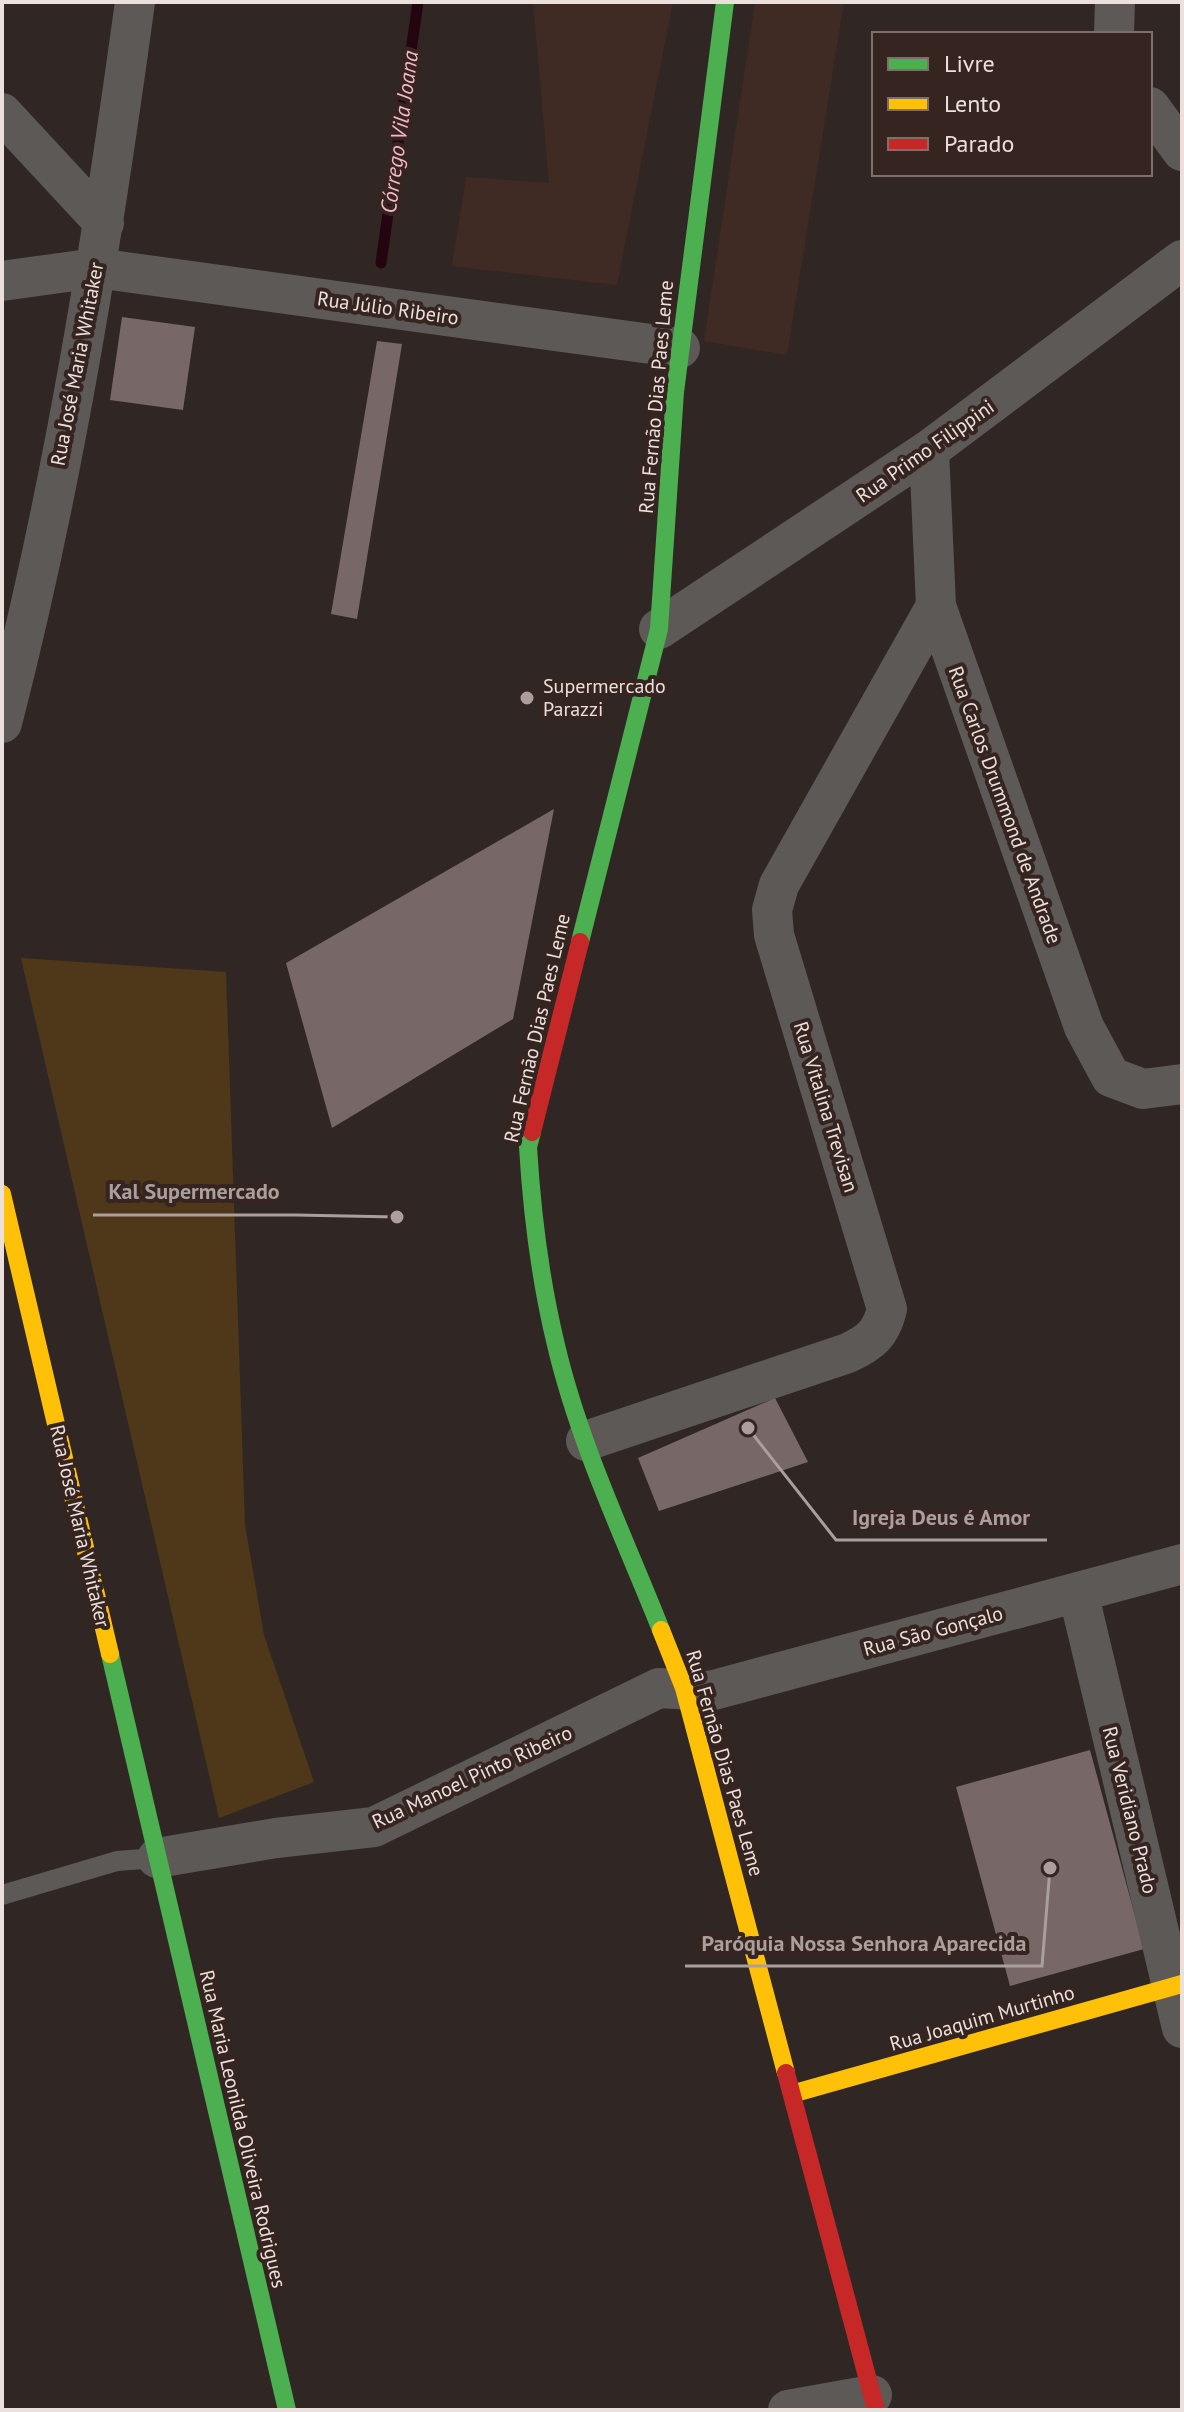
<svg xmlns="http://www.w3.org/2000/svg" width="1184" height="2412" viewBox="0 0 1184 2412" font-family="'PT Sans',sans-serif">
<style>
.built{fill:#402a24}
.green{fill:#4f381a}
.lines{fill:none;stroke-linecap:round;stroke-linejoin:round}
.stream{stroke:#23040f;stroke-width:11}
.building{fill:#776867}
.lane{stroke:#5d5957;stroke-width:20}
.street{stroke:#5d5957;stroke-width:40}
.fast{stroke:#4caf50;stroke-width:18}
.slow{stroke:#ffc107;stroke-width:18}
.jam{stroke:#c62828;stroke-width:18}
.poi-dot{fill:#aa9f9c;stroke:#35241f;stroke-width:3}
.labels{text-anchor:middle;stroke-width:8;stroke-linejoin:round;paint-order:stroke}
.street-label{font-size:20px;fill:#ece0dc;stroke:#35241f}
.poi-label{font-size:20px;fill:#ece0dc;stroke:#35241f;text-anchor:start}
.water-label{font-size:22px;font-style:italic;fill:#f6b7c9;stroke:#35241f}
.leader{fill:none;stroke:#aa9f9c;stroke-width:3}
.callout-dot{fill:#aa9f9c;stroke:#35241f;stroke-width:3}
.callout-label{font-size:22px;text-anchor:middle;font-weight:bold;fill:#aa9f9c;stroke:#35241f;stroke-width:8;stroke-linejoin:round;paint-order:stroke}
</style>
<rect width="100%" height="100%" fill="#302724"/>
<!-- built -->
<path class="built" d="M 533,2 L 673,2 L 617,285 L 452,266 L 466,177 L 549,183 Z
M 755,2 L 844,2 L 787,355 L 704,341 Z"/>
<!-- green -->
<path class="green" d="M 21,958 L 226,972 L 245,1525 L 264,1635 L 314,1782 L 219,1818 Z"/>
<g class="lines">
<!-- stream -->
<path class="stream" d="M 381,263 L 418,2"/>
</g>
<!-- building -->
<path class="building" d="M 122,317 L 195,327 L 183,410 L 110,400 Z
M 377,341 L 402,344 L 357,619 L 331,614 Z
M 554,809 L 513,1019 L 332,1128 L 286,963 Z
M 775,1398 L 808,1462 L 659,1511 L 638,1458 Z
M 1090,1750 L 1144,1949 L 1010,1986 L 956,1787 Z"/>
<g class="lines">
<!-- lane -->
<path class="lane" d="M 2,1895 L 117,1861 L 157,1858"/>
<!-- street -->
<path class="street" d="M 1114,34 L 1115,2
M 1150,107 L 1182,151
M 2,113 L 104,223
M 2,281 L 96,268 L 680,348
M 929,450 L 936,606 L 1084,1027 L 1111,1077 L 1143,1089 L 1182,1084
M 659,629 L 929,450 L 1182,260
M 2,723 C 63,487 102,244 135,2
M 586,1441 L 848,1353 C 871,1342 881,1334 887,1309 L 774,935 L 772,910 L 779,885 L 936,606
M 1078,1592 L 1182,2028
M 157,1858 L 276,1838 L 374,1827 L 659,1688 L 710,1691 L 1182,1564
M 788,2410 L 872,2395"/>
<!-- fast -->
<path class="fast" d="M 580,942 L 659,629 L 675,392 L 725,2
M 532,1132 L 528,1147 C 532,1214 540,1279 556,1345 C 579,1443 624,1537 661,1630
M 110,1654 L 287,2410"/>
<!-- slow -->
<path class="slow" d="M 2,1194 L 110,1654
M 661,1630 L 684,1688 L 786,2073
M 795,2093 L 1182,1984"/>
<!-- jam -->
<path class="jam" d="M 532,1132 L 580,942
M 786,2073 L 876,2410"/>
</g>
<!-- markers -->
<circle class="poi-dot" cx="527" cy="698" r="8"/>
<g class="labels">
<!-- street labels -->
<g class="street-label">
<text transform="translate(388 308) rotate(8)" y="7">Rua Júlio Ribeiro</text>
<text transform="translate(77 364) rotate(-79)" y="7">Rua José Maria Whitaker</text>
<text transform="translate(656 397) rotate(-85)" y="7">Rua Fernão Dias Paes Leme</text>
<text transform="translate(925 451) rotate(-35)" y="7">Rua Primo Filippini</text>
<text transform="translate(1005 805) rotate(70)" y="7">Rua Carlos Drummond de Andrade</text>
<text transform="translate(537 1028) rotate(-77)" y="7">Rua Fernão Dias Paes Leme</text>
<text transform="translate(826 1107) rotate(73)" y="7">Rua Vitalina Trevisan</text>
<text transform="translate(80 1526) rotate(77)" y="7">Rua José Maria Whitaker</text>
<text transform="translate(933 1631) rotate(-15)" y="7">Rua São Gonçalo</text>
<text transform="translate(725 1763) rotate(74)" y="7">Rua Fernão Dias Paes Leme</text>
<text transform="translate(472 1777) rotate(-25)" y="7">Rua Manoel Pinto Ribeiro</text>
<text transform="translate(1130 1810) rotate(76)" y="7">Rua Veridiano Prado</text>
<text transform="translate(982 2018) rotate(-16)" y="7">Rua Joaquim Murtinho</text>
<text transform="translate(243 2129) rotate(77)" y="7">Rua Maria Leonilda Oliveira Rodrigues</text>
</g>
<!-- poi labels -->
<g class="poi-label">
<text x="543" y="693">Supermercado<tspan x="543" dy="23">Parazzi</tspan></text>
</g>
<!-- water labels -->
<g class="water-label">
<text transform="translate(399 132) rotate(-82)" y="8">Córrego Vila Joana</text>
</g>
</g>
<!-- callouts -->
<path class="leader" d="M397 1217L296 1215H93M748 1428L836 1540H1047M1050 1868L1042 1966H685"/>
<g class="callout-dot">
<circle cx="397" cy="1217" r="8"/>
<circle cx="748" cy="1428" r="8"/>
<circle cx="1050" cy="1868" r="8"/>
</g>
<g class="callout-label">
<text x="194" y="1199">Kal Supermercado</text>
<text x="941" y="1525">Igreja Deus é Amor</text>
<text x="864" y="1951">Paróquia Nossa Senhora Aparecida</text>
</g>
<!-- border -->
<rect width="1184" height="2412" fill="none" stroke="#ece0dc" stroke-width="8"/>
<!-- legend -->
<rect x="872" y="32" width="280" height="144" fill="#35241f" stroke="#7e6f6b" stroke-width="2"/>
<rect x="888" y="58" width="40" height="12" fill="#4caf50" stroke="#7e6f6b" stroke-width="2"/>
<text x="944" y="72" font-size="24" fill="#ece0dc">Livre</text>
<rect x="888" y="98" width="40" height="12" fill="#ffc107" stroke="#7e6f6b" stroke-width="2"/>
<text x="944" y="112" font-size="24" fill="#ece0dc">Lento</text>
<rect x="888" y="138" width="40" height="12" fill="#c62828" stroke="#7e6f6b" stroke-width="2"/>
<text x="944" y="152" font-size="24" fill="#ece0dc">Parado</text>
</svg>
